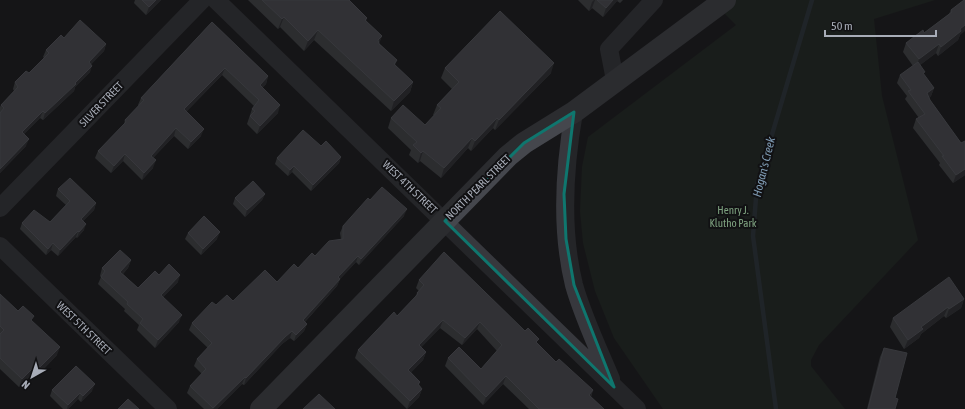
<svg xmlns="http://www.w3.org/2000/svg" width="965" height="409" viewBox="0 0 965 409" font-family="'Asap Condensed',sans-serif">
<style>
.green{fill:#1e261f}
.lines{fill:none;stroke-linecap:round;stroke-linejoin:round}
.stream{stroke:#2c353c;stroke-width:4.5}
.street{stroke:#37383d;stroke-width:18}
.secondary{stroke:#45474d;stroke-width:22}
.wall{fill:#47494d}
.shaded-wall{fill:#2f3033}
.building{fill:#525359;stroke:#5f6168}
.marked{fill:none;stroke:#0f766e;stroke-width:3;stroke-linejoin:round}
.labels{text-anchor:middle;stroke-width:4;stroke-linejoin:round;paint-order:stroke}
.street-label{font-size:11px;fill:#a8adb8;stroke:#111113}
.park-label{font-size:11px;fill:#7fa381;stroke:#111113}
.water-label{font-size:12px;font-style:italic;fill:#7f9bb3;stroke:#111113}
</style>
<rect width="100%" height="100%" fill="#161618"/>
<!-- green -->
<path class="green" d="M 711,0 L 935,0 L 874,19 L 882,96 L 918,240 L 819,345 L 811,360 L 811,366 L 845,409 L 663,409 L 614,338 L 595,291 L 583,243 L 580,211 L 582,167 L 588,137 L 736,25 Z"/>
<g class="lines">
<!-- stream -->
<path class="stream" d="M 776,409 L 753,236 L 757,185 L 812,0"/>
<!-- street -->
<path class="street" d="M 216,0 L 637,409
M 615,80 L 609,49 L 654,0
M 574,112 C 564,169 560,228 574,285 C 583,317 598,348 611,379
M 0,208 L 202,0
M 0,246 L 168,409"/>
<!-- secondary -->
<path class="secondary" d="M 261,409 L 508,156 L 524,143 L 574,112 L 725,0"/>
</g>
<!-- wall -->
<path class="wall" d="M 135,0 L 161,0 L 146,15 L 134,3 Z
M 248,0 L 349,0 L 367,18 L 366,21 L 382,36 L 379,43 L 397,60 L 395,65 L 413,82 L 410,92 L 391,111 L 314,40 L 304,51 L 280,27 L 278,29 Z
M 578,0 L 623,0 L 620,3 L 617,1 L 603,17 L 592,8 L 589,11 Z
M 964,0 L 960,35 L 958,40 L 938,56 L 936,53 L 920,65 L 924,75 L 934,88 L 931,96 L 929,98 L 930,100 L 961,143 L 965,141 L 965,175 L 953,183 L 939,165 L 940,163 L 913,128 L 916,119 L 919,118 L 905,99 L 907,96 L 897,83 L 900,75 L 913,66 L 903,52 L 906,43 L 924,33 L 949,14 L 951,10 Z
M 212,22 L 268,76 L 266,84 L 262,88 L 278,113 L 257,134 L 247,124 L 252,109 L 254,106 L 222,75 L 186,112 L 201,136 L 188,149 L 174,136 L 153,158 L 153,168 L 142,180 L 123,161 L 111,173 L 95,158 L 98,151 L 124,124 L 125,120 L 139,106 L 138,105 L 141,98 Z
M 64,38 L 106,44 L 104,51 L 91,64 L 90,72 L 75,87 L 74,91 L 43,120 L 40,118 L 24,134 L 26,146 L 0,173 L 0,107 L 1,105 L 14,91 L 13,89 L 15,82 L 29,73 L 44,58 L 43,57 L 46,50 Z
M 445,68 L 551,73 L 495,130 L 493,128 L 471,151 L 468,148 L 441,178 L 420,161 L 418,163 L 409,155 L 411,150 L 388,128 L 391,118 L 425,125 L 434,115 L 433,115 L 437,105 L 452,89 L 441,78 Z
M 321,146 L 341,157 L 339,163 L 311,191 L 292,172 L 288,176 L 275,164 L 277,158 Z
M 58,189 L 96,203 L 94,210 L 83,221 L 84,230 L 77,238 L 76,237 L 58,256 L 51,250 L 46,255 L 20,229 L 22,223 L 50,222 L 66,205 L 56,196 Z
M 265,194 L 262,200 L 245,217 L 233,204 L 235,198 Z
M 370,200 L 404,216 L 359,265 L 356,262 L 340,279 L 337,286 L 305,322 L 307,324 L 304,331 L 294,341 L 290,338 L 282,344 L 244,385 L 242,384 L 217,409 L 204,409 L 187,393 L 190,386 L 202,374 L 194,366 L 197,359 L 208,348 L 189,330 L 192,323 L 216,305 L 233,301 L 277,282 L 298,268 L 315,256 L 341,239 L 340,233 L 343,226 Z
M 188,233 L 217,239 L 201,255 L 185,239 Z
M 131,260 L 128,268 L 123,274 L 138,288 L 159,275 L 178,282 L 163,297 L 179,322 L 155,348 L 137,330 L 139,325 L 124,311 L 125,309 L 98,284 L 101,277 L 100,276 L 102,268 Z
M 419,280 L 538,344 L 556,362 L 593,390 L 591,397 L 604,409 L 529,409 L 503,384 L 483,405 L 445,366 L 448,358 L 481,369 L 497,351 L 477,329 L 462,345 L 440,328 L 421,347 L 426,352 L 423,360 L 411,372 L 420,382 L 419,385 L 422,389 L 419,397 L 407,409 L 355,358 L 358,350 L 397,316 L 415,297 L 417,293 L 419,291 L 416,288 Z
M 0,294 L 18,311 L 32,321 L 57,355 L 37,376 L 34,372 L 19,387 L 0,369 Z
M 964,299 L 961,308 L 946,318 L 944,316 L 921,334 L 919,338 L 904,349 L 890,327 L 893,318 Z
M 884,348 L 895,398 L 895,409 L 867,409 L 880,357 Z
M 52,390 L 92,391 L 81,402 L 78,399 L 68,409 L 63,409 L 50,396 Z"/>
<!-- shaded-wall -->
<path class="shaded-wall" d="M 156,0 L 161,0 L 146,15 L 149,7 Z
M 594,0 L 595,0 L 592,8 L 589,11 L 592,2 Z
M 613,0 L 618,0 L 603,17 L 606,8 Z
M 284,17 L 280,27 L 278,29 L 282,19 Z
M 965,25 L 965,31 L 960,35 L 958,40 L 938,56 L 941,47 L 960,29 Z
M 318,30 L 314,40 L 304,51 L 308,41 Z
M 382,36 L 378,46 L 378,40 Z
M 106,44 L 104,51 L 87,69 L 89,62 Z
M 939,44 L 936,53 L 916,68 L 919,59 Z
M 554,63 L 551,73 L 495,130 L 499,120 Z
M 92,66 L 90,72 L 75,87 L 74,91 L 43,120 L 45,113 Z
M 225,68 L 222,75 L 181,117 L 184,109 Z
M 268,76 L 266,84 L 257,93 L 260,85 Z
M 413,82 L 410,92 L 391,111 L 394,101 Z
M 934,88 L 931,96 L 924,101 L 927,93 Z
M 280,105 L 278,113 L 257,134 L 260,126 Z
M 43,111 L 40,118 L 19,139 L 22,132 Z
M 497,118 L 493,128 L 471,151 L 475,141 Z
M 176,128 L 174,136 L 148,163 L 151,156 Z
M 204,129 L 201,136 L 188,149 L 191,142 Z
M 472,138 L 468,148 L 441,178 L 444,168 Z
M 29,139 L 26,146 L 0,173 L 0,169 Z
M 423,151 L 420,161 L 418,163 L 421,153 Z
M 125,154 L 123,161 L 111,173 L 114,166 Z
M 341,157 L 339,163 L 311,191 L 313,185 Z
M 156,160 L 153,168 L 142,180 L 144,173 Z
M 294,166 L 292,172 L 288,176 L 290,170 Z
M 965,169 L 965,175 L 953,183 L 956,175 Z
M 265,194 L 262,200 L 245,217 L 247,210 Z
M 96,203 L 94,210 L 79,225 L 81,219 Z
M 407,209 L 404,216 L 359,265 L 361,259 Z
M 86,224 L 84,230 L 77,238 L 79,232 Z
M 78,231 L 76,237 L 58,256 L 60,250 Z
M 220,232 L 217,239 L 201,255 L 203,249 Z
M 53,243 L 51,250 L 46,255 L 48,249 Z
M 358,256 L 356,262 L 340,279 L 337,286 L 300,327 L 303,320 L 338,277 Z
M 131,260 L 128,268 L 118,279 L 120,272 Z
M 180,275 L 178,282 L 158,302 L 161,295 Z
M 964,299 L 961,308 L 946,318 L 949,309 Z
M 948,307 L 944,316 L 921,334 L 919,338 L 904,349 L 908,340 L 921,327 Z
M 182,315 L 179,322 L 155,348 L 158,340 Z
M 443,320 L 440,328 L 416,353 L 419,345 Z
M 480,322 L 477,329 L 462,345 L 465,338 Z
M 307,324 L 304,331 L 294,341 L 296,335 Z
M 292,331 L 290,338 L 282,344 L 244,385 L 246,378 L 285,337 Z
M 60,347 L 57,355 L 37,376 L 40,367 Z
M 426,352 L 423,360 L 406,378 L 408,370 Z
M 37,364 L 34,372 L 19,387 L 22,379 Z
M 506,376 L 503,384 L 483,405 L 486,397 Z
M 245,377 L 242,384 L 217,409 L 213,409 Z
M 95,384 L 92,391 L 81,402 L 83,396 Z
M 422,389 L 419,397 L 407,409 L 410,401 Z
M 593,390 L 590,398 L 589,395 Z
M 80,393 L 78,399 L 68,409 L 67,409 L 68,405 Z"/>
<!-- building -->
<path class="building" d="M 142,0 L 156,0 L 149,7 Z
M 262,0 L 349,0 L 367,18 L 365,20 L 382,36 L 378,40 L 379,44 L 397,60 L 394,64 L 413,82 L 394,101 L 318,30 L 308,41 L 284,17 L 282,19 Z
M 597,0 L 613,0 L 606,8 Z
M 964,0 L 965,0 L 965,25 L 960,29 L 961,31 L 941,47 L 939,44 L 919,59 L 906,43 L 923,30 L 924,33 L 952,12 L 951,10 Z
M 500,11 L 554,63 L 499,120 L 497,118 L 475,141 L 472,138 L 444,168 L 423,151 L 421,153 L 413,145 L 417,142 L 391,118 L 403,105 L 425,125 L 441,108 L 437,105 L 459,82 L 445,68 Z
M 80,20 L 106,44 L 89,62 L 92,66 L 75,83 L 76,84 L 45,113 L 43,111 L 22,132 L 29,139 L 0,169 L 0,113 L 4,108 L 1,105 L 18,87 L 15,82 L 26,71 L 29,73 L 49,53 L 46,50 L 61,35 L 64,38 Z
M 212,22 L 268,76 L 260,85 L 280,105 L 260,126 L 250,116 L 255,111 L 252,109 L 259,100 L 225,68 L 184,109 L 204,129 L 191,142 L 176,128 L 151,156 L 156,160 L 144,173 L 125,154 L 114,166 L 98,151 L 126,122 L 125,120 L 144,100 L 141,98 Z
M 918,62 L 925,72 L 923,73 L 934,88 L 927,93 L 930,100 L 961,143 L 965,141 L 965,169 L 956,175 L 942,156 L 944,156 L 916,119 L 925,114 L 908,91 L 911,90 L 900,75 Z
M 303,130 L 321,146 L 326,141 L 341,157 L 313,185 L 294,166 L 290,170 L 277,158 Z
M 70,178 L 96,203 L 81,219 L 86,224 L 79,232 L 78,231 L 60,250 L 53,243 L 48,249 L 22,223 L 34,210 L 50,222 L 70,201 L 58,189 Z
M 253,181 L 265,194 L 247,210 L 235,198 Z
M 382,187 L 407,209 L 361,259 L 358,256 L 338,277 L 340,279 L 303,320 L 307,324 L 296,335 L 292,331 L 285,337 L 246,378 L 245,377 L 213,408 L 190,386 L 206,369 L 197,359 L 212,343 L 192,323 L 212,302 L 216,305 L 227,295 L 233,301 L 265,270 L 277,282 L 294,264 L 298,268 L 312,253 L 315,256 L 329,241 L 343,239 L 343,226 L 368,198 L 370,200 Z
M 204,216 L 220,232 L 203,249 L 188,233 Z
M 120,250 L 131,260 L 120,272 L 138,288 L 155,271 L 159,275 L 169,264 L 180,275 L 161,295 L 182,315 L 158,340 L 140,323 L 143,319 L 127,304 L 128,302 L 101,277 L 105,271 L 102,268 Z
M 444,252 L 525,331 L 528,328 L 539,339 L 536,342 L 556,362 L 559,359 L 593,390 L 589,395 L 604,409 L 539,409 L 506,376 L 486,397 L 448,358 L 459,347 L 481,369 L 502,345 L 480,322 L 465,338 L 443,320 L 419,345 L 426,352 L 408,370 L 420,382 L 418,384 L 422,389 L 410,401 L 358,350 L 394,312 L 397,316 L 418,294 L 417,293 L 424,285 L 419,280 Z
M 949,277 L 964,299 L 949,309 L 948,307 L 921,327 L 923,329 L 908,340 L 893,318 Z
M 0,294 L 18,311 L 23,306 L 34,316 L 31,320 L 60,347 L 40,367 L 37,364 L 22,379 L 0,358 L 0,334 L 4,330 L 0,326 Z
M 884,348 L 907,353 L 895,398 L 898,399 L 895,409 L 868,409 Z
M 76,366 L 95,384 L 83,396 L 80,393 L 68,405 L 52,390 Z
M 319,394 L 335,409 L 303,409 Z
M 128,399 L 139,409 L 118,409 Z"/>
<!-- marked area -->
<path d="M0 0H965V409H0ZM 574,112 L 564,194 L 566,239 L 574,285 L 614,387 L 445,221 L 524,143 Z" fill="#161618" fill-opacity=".55" fill-rule="evenodd"/>
<path class="marked" d="M 574,112 L 564,194 L 566,239 L 574,285 L 614,387 L 445,221 L 524,143 Z"/>
<g class="labels">
<!-- street labels -->
<g class="street-label">
<text transform="translate(101 104) rotate(-46)" y="4">SILVER STREET</text>
<text transform="translate(410 187) rotate(44)" y="4">WEST 4TH STREET</text>
<text transform="translate(478 187) rotate(-45)" y="4">NORTH PEARL STREET</text>
<text transform="translate(84 328) rotate(44)" y="4">WEST 5TH STREET</text>
</g>
<!-- park labels -->
<g class="park-label">
<text x="733" y="214">Henry J.<tspan x="733" dy="13">Klutho Park</tspan></text>
</g>
<!-- water labels -->
<g class="water-label">
<text transform="translate(764 167) rotate(-76)" y="4">Hogan's Creek</text>
</g>
</g>
<!-- north arrow -->
<g transform="translate(32 377) rotate(219)" stroke="#111113" stroke-width="3" paint-order="stroke">
<path d="M0-3L7 15L0 10L-7 15Z" fill="#a8adb8"/>
<text y="-6" font-size="11" font-weight="bold" text-anchor="middle" fill="#a8adb8">N</text>
</g>
<!-- scale -->
<path d="M825 30v6h111v-6" fill="none" stroke="#a8adb8" stroke-width="2"/>
<text x="831" y="30" font-size="12" fill="#a8adb8" stroke="#111113" stroke-width="3" paint-order="stroke">50 m</text>
</svg>
